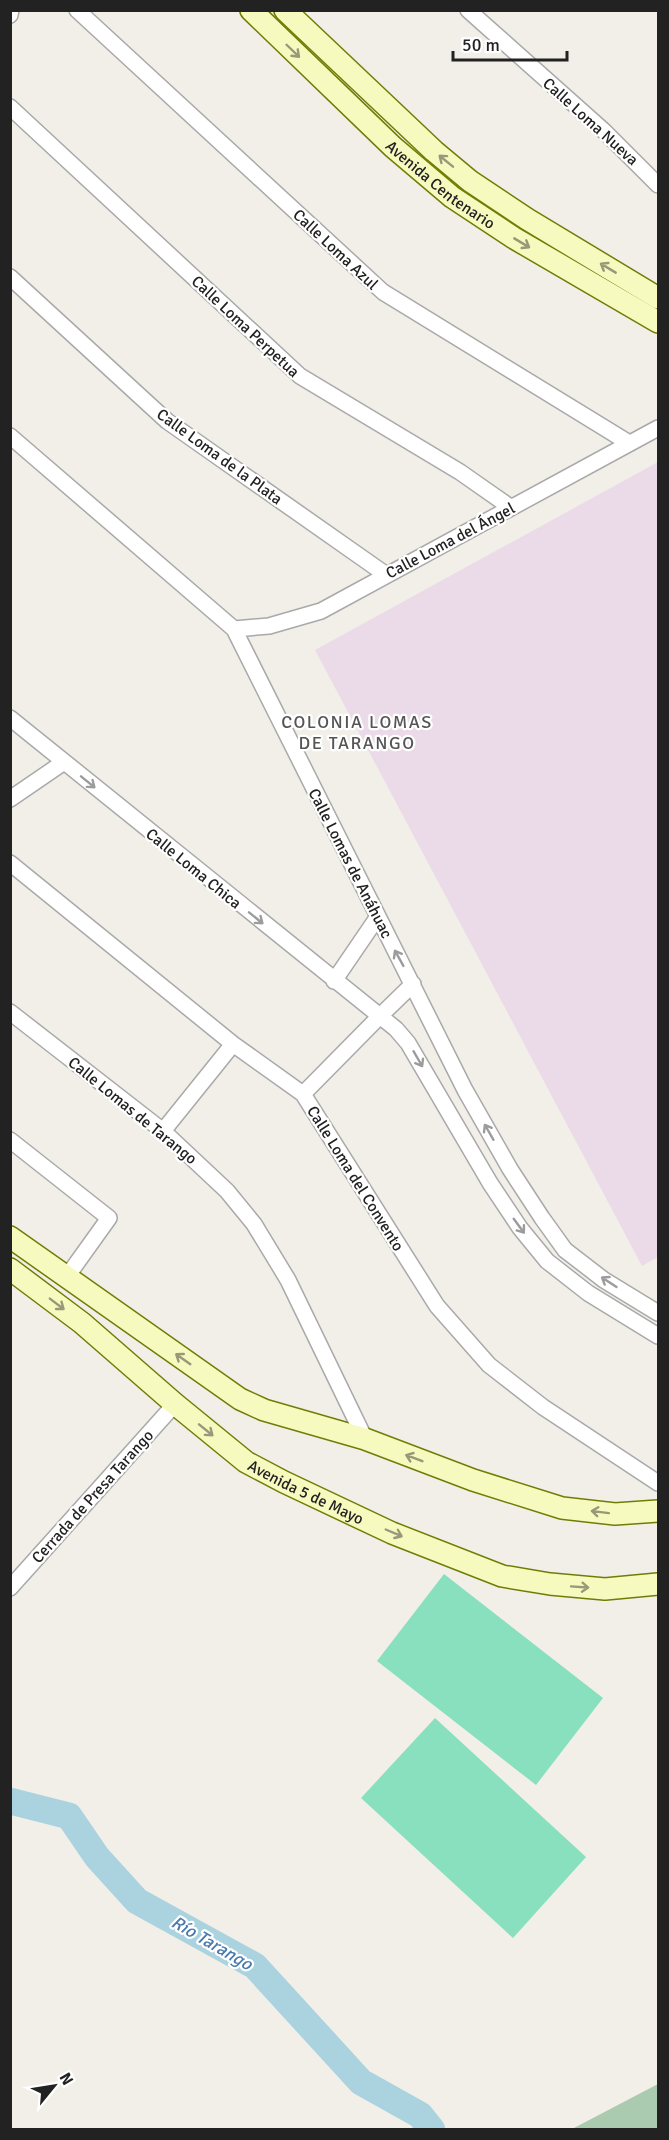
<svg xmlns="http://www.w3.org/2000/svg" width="669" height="2140" viewBox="0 0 669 2140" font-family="Signika,sans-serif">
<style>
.industrial{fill:#ebdbe8}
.cemetery{fill:#aacbaf}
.pitch{fill:#88e0be}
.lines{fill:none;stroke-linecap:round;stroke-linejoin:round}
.river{stroke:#aad3df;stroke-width:27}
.minor-casing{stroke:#a9a9a9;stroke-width:18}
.secondary-casing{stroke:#707d05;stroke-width:24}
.minor{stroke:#fff;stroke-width:15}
.secondary{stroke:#f7fabf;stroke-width:21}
.oneway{stroke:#979978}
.oneway2{stroke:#9c9c9c}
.labels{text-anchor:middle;stroke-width:4.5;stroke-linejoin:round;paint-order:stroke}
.street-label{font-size:16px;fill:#222;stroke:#fff}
.neighbourhood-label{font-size:18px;letter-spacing:1.5px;fill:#555;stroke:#fff}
.water-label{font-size:18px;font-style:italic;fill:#4a7aab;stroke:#fff}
</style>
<rect width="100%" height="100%" fill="#f2efe9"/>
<!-- industrial -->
<path class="industrial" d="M 658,462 L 658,1257 L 642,1266 L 315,650 Z"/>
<!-- cemetery -->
<path class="cemetery" d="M 658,2084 L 658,2129 L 572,2129 Z"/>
<!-- pitch -->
<path class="pitch" d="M 444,1574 L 603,1698 L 536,1785 L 377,1661 Z
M 435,1718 L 586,1857 L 513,1938 L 361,1798 Z"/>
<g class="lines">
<!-- river -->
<path class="river" d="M 10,1801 L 69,1816 L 97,1857 L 137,1901 L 255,1966 L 361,2082 L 420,2115 L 432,2130"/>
<defs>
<path id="minor" d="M 77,10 L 383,292 L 629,443
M 468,10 L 604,131 L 658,185
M 10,15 L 11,10
M 10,107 L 300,376 L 460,472 L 510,507
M 10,277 L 167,421 L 385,574
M 10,436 L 234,629 L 465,1090 L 510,1169 L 542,1218 L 565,1250 L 604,1280 L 658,1313
M 234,629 L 269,626 L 321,611 L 658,428
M 10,718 L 396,1029 L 408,1043 L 490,1183 L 520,1228 L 547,1261 L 588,1293 L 658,1336
M 10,799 L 64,762
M 10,863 L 233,1044 L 303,1094 L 437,1306 L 489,1365 L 543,1407 L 658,1483
M 334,981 L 377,918
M 10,1012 L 163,1131 L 227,1191 L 254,1224 L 288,1280 L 365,1439
M 303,1094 L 379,1017 L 413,984
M 163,1131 L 233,1044
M 10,1140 L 109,1218 L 66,1278
M 10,1588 L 175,1404"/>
<g id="secondary">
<path id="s1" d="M 251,10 L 393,147 L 452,197 L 514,238 L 658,322"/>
<path d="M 285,10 L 434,151 L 470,181 L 527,219 L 658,298"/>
<path d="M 10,1237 L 240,1399 L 264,1410 L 365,1439 L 473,1480 L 562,1508 L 615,1514 L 658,1511"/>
<path id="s2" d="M 10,1269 L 82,1323 L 175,1404 L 246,1462 L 284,1482 L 392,1533 L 502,1576 L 550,1584 L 605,1589 L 658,1584"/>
</g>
</defs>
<!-- minor casing -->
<use href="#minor" class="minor-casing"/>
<!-- secondary casing -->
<use href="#secondary" class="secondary-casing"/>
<!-- minor -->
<use href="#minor" class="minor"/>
<!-- secondary -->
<use href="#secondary" class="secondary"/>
</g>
<!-- one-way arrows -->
<defs><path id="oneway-shaft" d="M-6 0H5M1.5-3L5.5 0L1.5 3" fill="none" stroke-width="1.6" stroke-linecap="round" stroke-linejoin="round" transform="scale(1.5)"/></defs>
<g class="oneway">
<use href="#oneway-shaft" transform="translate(293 51) rotate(44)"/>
<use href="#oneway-shaft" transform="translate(446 161) rotate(-141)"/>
<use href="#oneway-shaft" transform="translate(522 243) rotate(31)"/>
<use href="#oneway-shaft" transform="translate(608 268) rotate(-149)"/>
<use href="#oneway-shaft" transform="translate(57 1304) rotate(37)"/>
<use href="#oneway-shaft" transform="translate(183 1359) rotate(-145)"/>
<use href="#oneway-shaft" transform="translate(206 1430) rotate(39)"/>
<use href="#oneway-shaft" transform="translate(414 1458) rotate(-159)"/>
<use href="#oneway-shaft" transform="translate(600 1512) rotate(-173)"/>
<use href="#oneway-shaft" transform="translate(394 1533) rotate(23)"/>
<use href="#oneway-shaft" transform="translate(580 1587) rotate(4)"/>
</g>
<g class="oneway2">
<use href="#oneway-shaft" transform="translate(88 782) rotate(39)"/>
<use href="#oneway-shaft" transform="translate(256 918) rotate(39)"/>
<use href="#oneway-shaft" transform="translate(399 958) rotate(-119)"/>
<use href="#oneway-shaft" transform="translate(418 1059) rotate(60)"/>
<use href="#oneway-shaft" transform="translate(489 1132) rotate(-120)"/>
<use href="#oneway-shaft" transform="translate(519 1226) rotate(54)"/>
<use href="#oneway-shaft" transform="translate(609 1282) rotate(-147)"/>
</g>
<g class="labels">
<!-- street labels -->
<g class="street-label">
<text transform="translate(591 121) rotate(42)" y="6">Calle Loma Nueva</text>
<text dy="6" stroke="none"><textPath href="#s1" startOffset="258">Avenida Centenario</textPath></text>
<text transform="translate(336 249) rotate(43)" y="6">Calle Loma Azul</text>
<text transform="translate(246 326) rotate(43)" y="6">Calle Loma Perpetua</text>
<text transform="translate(220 456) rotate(36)" y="6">Calle Loma de la Plata</text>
<text transform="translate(450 540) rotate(-28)" y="6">Calle Loma del Ángel</text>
<text transform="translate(351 863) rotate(63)" y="6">Calle Lomas de Anáhuac</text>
<text transform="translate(194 868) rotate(39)" y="6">Calle Loma Chica</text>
<text transform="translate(133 1110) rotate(39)" y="6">Calle Lomas de Tarango</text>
<text transform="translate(356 1178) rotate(58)" y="6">Calle Loma del Convento</text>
<text dy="6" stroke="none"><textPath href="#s2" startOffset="372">Avenida 5 de Mayo</textPath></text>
<text transform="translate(92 1496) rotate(-48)" y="6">Cerrada de Presa Tarango</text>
</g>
<!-- neighbourhood labels -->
<g class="neighbourhood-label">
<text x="357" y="728">COLONIA LOMAS<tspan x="357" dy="21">DE TARANGO</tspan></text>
</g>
<!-- water labels -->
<g class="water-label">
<text transform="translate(212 1943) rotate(30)" y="6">Río Tarango</text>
</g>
</g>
<!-- border -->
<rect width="669" height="2140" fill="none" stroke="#222222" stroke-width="24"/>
<!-- north arrow -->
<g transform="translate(54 2086) rotate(60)" stroke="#ffffff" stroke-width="4.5" paint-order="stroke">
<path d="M0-4.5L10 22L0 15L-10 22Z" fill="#222222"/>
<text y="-9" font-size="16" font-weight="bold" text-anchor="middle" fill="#222222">N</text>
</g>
<!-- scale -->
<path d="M453 51v9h114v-9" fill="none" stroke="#222222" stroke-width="3"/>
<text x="462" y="51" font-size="18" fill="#222222" stroke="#ffffff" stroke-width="4.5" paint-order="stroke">50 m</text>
</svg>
